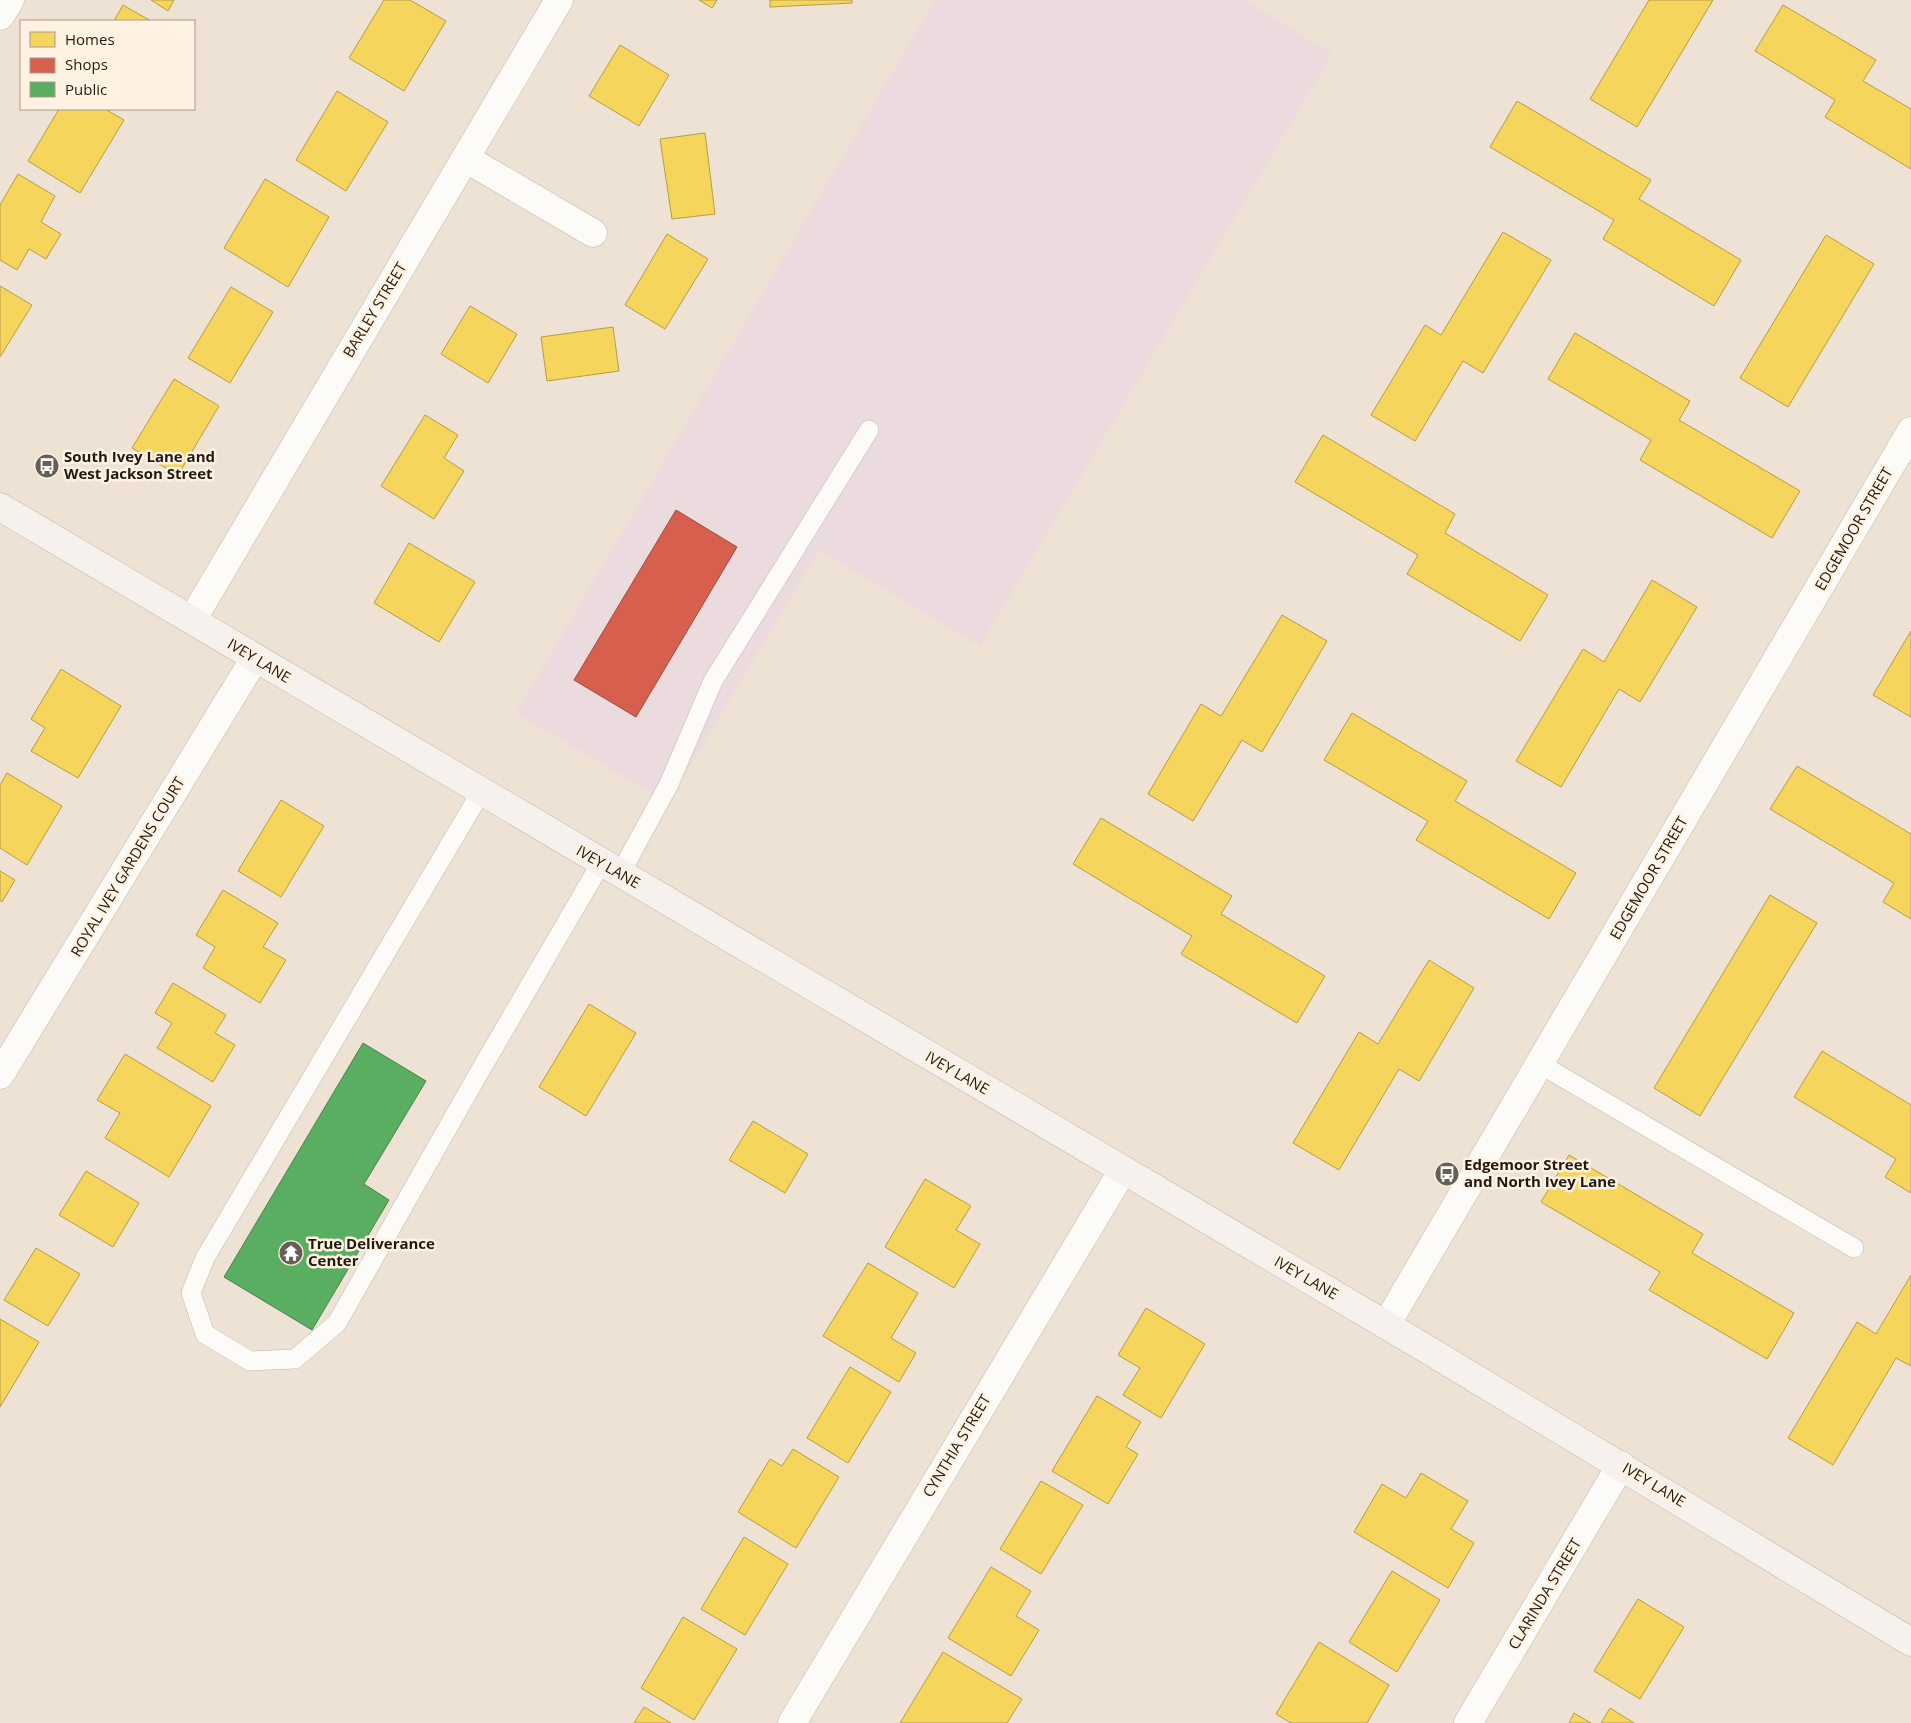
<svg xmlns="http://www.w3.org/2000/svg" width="1911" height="1723" viewBox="0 0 1911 1723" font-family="'Open Sans',sans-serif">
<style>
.commercial{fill:#ebdbde}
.homes{fill:#f6d55c;stroke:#b69d45}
.shops{fill:#d6604d;stroke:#a04b3b}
.public{fill:#5aae61;stroke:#498149}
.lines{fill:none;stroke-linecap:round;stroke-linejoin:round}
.lane-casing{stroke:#c0b8ac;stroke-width:20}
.street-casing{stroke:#c0b8ac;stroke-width:29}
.secondary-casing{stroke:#c0b8ac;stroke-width:29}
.lane{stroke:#fcfbf8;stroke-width:19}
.street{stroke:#fcfbf8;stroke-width:28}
.secondary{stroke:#f6f1ec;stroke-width:28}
.labels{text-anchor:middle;stroke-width:5;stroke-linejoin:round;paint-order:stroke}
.street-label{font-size:15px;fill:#211910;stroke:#fff2e2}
.poi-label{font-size:15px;font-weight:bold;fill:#211910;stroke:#fff2e2;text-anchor:start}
</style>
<rect width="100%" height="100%" fill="#ede2d3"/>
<!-- commercial -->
<path class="commercial" d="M 935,0 L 1245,0 L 1332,54 L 980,646 L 819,550 L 668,803 L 516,713 Z"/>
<!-- homes -->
<path class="homes" d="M 151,0 L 174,0 L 168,11 Z
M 384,0 L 410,0 L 446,21 L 404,91 L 349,58 Z
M 699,0 L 717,0 L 712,8 Z
M 770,0 L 852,0 L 852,3 L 770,7 Z
M 1649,0 L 1713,0 L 1637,127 L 1590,99 Z
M 123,5 L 151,21 L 114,21 Z
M 1783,5 L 1876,60 L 1863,81 L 1911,109 L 1911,169 L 1825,117 L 1835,100 L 1755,51 Z
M 620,45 L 669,75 L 639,126 L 589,96 Z
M 337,91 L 388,122 L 346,191 L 296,160 Z
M 1517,101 L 1651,180 L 1639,199 L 1741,260 L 1714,306 L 1603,239 L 1614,220 L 1490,147 Z
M 59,109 L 105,109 L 124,120 L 80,193 L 28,161 Z
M 705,133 L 715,214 L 672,219 L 660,139 Z
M 18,174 L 55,196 L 41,222 L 61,234 L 46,259 L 29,249 L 17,270 L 0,260 L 0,205 Z
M 265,179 L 329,217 L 288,287 L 224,248 Z
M 1503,232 L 1551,260 L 1483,373 L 1463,361 L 1415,441 L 1371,415 L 1425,325 L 1441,335 Z
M 667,234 L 708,259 L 665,329 L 625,305 Z
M 1826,235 L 1874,264 L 1788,407 L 1740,378 Z
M 0,286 L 32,305 L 0,357 Z
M 231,287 L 273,312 L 230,383 L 188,358 Z
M 470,306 L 517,334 L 488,383 L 441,354 Z
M 613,327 L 619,371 L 547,381 L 541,337 Z
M 1575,333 L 1690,401 L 1679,420 L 1800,491 L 1772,538 L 1640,460 L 1651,440 L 1548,379 Z
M 174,379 L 219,406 L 178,475 L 132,448 Z
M 425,415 L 458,435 L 444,458 L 464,471 L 434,519 L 381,486 Z
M 1323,435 L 1455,514 L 1445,533 L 1548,595 L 1520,641 L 1407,574 L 1418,555 L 1295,482 Z
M 409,543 L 475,582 L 439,642 L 374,603 Z
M 1652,580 L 1697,607 L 1640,702 L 1619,689 L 1561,787 L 1516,761 L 1583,649 L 1604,662 Z
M 1282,615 L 1327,641 L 1262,752 L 1242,740 L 1193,821 L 1148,794 L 1201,704 L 1221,716 Z
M 1911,631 L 1911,717 L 1873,695 Z
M 61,669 L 121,706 L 78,778 L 31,751 L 45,728 L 31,719 Z
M 1352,713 L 1467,781 L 1455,801 L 1576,873 L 1549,919 L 1416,840 L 1428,821 L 1324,760 Z
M 1797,766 L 1911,834 L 1911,919 L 1883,902 L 1894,883 L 1770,809 Z
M 7,773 L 62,806 L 27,865 L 0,848 L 0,785 Z
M 281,800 L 324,826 L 281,897 L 238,871 Z
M 1101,818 L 1232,896 L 1221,914 L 1325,976 L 1297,1023 L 1181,954 L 1192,936 L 1073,864 Z
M 0,871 L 15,880 L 2,902 L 0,900 Z
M 223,890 L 278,923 L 263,947 L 286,960 L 260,1003 L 203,968 L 215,947 L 196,935 Z
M 1770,895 L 1817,923 L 1700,1116 L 1654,1088 Z
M 1429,960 L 1474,988 L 1419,1081 L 1399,1069 L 1339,1170 L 1293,1143 L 1359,1032 L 1378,1044 Z
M 173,983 L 226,1015 L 215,1033 L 235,1045 L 213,1082 L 157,1048 L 172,1023 L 155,1013 Z
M 589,1004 L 636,1033 L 586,1116 L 539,1087 Z
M 1822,1051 L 1911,1105 L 1911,1193 L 1885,1177 L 1896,1159 L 1794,1097 Z
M 125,1054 L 211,1106 L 169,1177 L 105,1138 L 120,1113 L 97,1100 Z
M 753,1121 L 808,1154 L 785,1193 L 729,1160 Z
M 1569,1155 L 1703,1234 L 1692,1253 L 1794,1313 L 1767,1359 L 1649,1290 L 1660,1272 L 1541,1202 Z
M 86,1171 L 139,1203 L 113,1247 L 59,1215 Z
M 925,1179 L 971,1206 L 956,1230 L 980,1244 L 954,1288 L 885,1247 Z
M 36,1248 L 80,1274 L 48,1326 L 4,1300 Z
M 868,1263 L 918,1293 L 891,1338 L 916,1353 L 899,1382 L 823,1336 Z
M 1911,1275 L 1911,1366 L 1896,1358 L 1833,1465 L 1788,1438 L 1857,1322 L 1876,1334 Z
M 1146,1308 L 1205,1344 L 1161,1418 L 1123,1395 L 1140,1368 L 1118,1355 Z
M 0,1319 L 39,1342 L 0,1407 Z
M 850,1367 L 891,1392 L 848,1463 L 807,1438 Z
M 1097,1396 L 1141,1422 L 1126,1447 L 1138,1454 L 1108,1504 L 1052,1471 Z
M 793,1449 L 839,1477 L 796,1548 L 738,1512 L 770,1459 L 782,1466 Z
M 1421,1473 L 1468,1501 L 1451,1529 L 1474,1543 L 1448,1588 L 1354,1532 L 1382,1484 L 1406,1498 Z
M 1041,1481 L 1083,1505 L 1041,1574 L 1000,1549 Z
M 744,1537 L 788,1564 L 745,1635 L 701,1609 Z
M 991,1567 L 1031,1591 L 1016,1616 L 1039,1630 L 1011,1676 L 948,1638 Z
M 1392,1571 L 1440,1600 L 1397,1672 L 1349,1642 Z
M 1638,1599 L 1684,1627 L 1640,1699 L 1594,1671 Z
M 683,1617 L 737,1649 L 694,1720 L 641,1688 Z
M 1319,1642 L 1389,1685 L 1367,1723 L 1291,1723 L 1276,1714 Z
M 943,1652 L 1022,1699 L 1007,1723 L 900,1723 Z
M 644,1707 L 671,1723 L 634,1723 Z
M 1610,1708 L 1634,1723 L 1601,1723 Z
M 1574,1713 L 1591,1723 L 1569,1723 Z"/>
<!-- shops -->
<path class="shops" d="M 676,510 L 737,547 L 636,717 L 574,680 Z"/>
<!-- public -->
<path class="public" d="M 363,1043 L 426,1081 L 364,1184 L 389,1200 L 312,1330 L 224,1277 Z"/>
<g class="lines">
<defs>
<path id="lane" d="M 481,792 L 205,1258 L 191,1293 L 205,1334 L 250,1361 L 295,1359 L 337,1323 L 476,1078 L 601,863
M 620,874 L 669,784 L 713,681 L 869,430
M 1540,1064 L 1854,1248"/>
<path id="street" d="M 0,16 L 10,0
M 465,158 L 593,233
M 192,620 L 559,0
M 0,1075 L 255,658
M 1386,1325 L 1911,431
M 792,1723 L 1123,1170
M 1468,1723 L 1621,1465"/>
<path id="secondary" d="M 0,507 L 1425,1348 L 1911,1642"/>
</defs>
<!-- lane casing -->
<use href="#lane" class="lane-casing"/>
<!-- street casing -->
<use href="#street" class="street-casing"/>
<!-- secondary casing -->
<use href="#secondary" class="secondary-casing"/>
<!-- lane -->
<use href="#lane" class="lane"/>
<!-- street -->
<use href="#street" class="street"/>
<!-- secondary -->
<use href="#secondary" class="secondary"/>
</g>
<!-- icons -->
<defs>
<symbol id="bus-disc" viewBox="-11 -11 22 22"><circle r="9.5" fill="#685f54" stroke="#fff2e2"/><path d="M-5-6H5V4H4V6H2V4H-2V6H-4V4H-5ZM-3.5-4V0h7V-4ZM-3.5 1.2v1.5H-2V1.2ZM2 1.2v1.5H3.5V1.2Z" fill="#fff"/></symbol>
<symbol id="temple-disc" viewBox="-11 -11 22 22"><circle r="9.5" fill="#685f54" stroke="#fff2e2"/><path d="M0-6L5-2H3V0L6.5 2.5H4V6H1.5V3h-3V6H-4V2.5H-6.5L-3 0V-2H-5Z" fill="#fff"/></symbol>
</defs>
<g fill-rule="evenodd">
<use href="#bus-disc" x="33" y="452" width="28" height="28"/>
<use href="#bus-disc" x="1433" y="1160" width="28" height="28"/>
<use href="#temple-disc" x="277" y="1239" width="28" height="28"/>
</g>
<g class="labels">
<!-- street labels -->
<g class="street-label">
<text transform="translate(375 310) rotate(-59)" y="5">BARLEY STREET</text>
<text transform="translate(1854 529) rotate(-60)" y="5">EDGEMOOR STREET</text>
<text transform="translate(259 661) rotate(31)" y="5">IVEY LANE</text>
<text transform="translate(128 867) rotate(-59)" y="5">ROYAL IVEY GARDENS COURT</text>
<text transform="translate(608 867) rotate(30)" y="5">IVEY LANE</text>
<text transform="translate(1649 878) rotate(-60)" y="5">EDGEMOOR STREET</text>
<text transform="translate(957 1073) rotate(30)" y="5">IVEY LANE</text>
<text transform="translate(1306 1278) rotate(30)" y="5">IVEY LANE</text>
<text transform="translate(957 1446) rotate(-59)" y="5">CYNTHIA STREET</text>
<text transform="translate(1654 1485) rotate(31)" y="5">IVEY LANE</text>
<text transform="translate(1545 1594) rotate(-59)" y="5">CLARINDA STREET</text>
</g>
<!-- poi labels -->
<g class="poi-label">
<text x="64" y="462">South Ivey Lane and<tspan x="64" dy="17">West Jackson Street</tspan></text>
<text x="1464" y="1170">Edgemoor Street<tspan x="1464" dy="17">and North Ivey Lane</tspan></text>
<text x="308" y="1249">True Deliverance<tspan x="308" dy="17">Center</tspan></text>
</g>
</g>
<!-- legend -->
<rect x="20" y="20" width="175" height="90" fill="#fff2e2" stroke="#a69b8e"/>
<rect x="30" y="32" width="25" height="15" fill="#f6d55c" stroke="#a69b8e"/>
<text x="65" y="45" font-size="15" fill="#211910">Homes</text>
<rect x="30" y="58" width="25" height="15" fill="#d6604d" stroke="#a69b8e"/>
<text x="65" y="70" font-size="15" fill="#211910">Shops</text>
<rect x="30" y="82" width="25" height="15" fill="#5aae61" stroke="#a69b8e"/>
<text x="65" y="95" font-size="15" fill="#211910">Public</text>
</svg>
